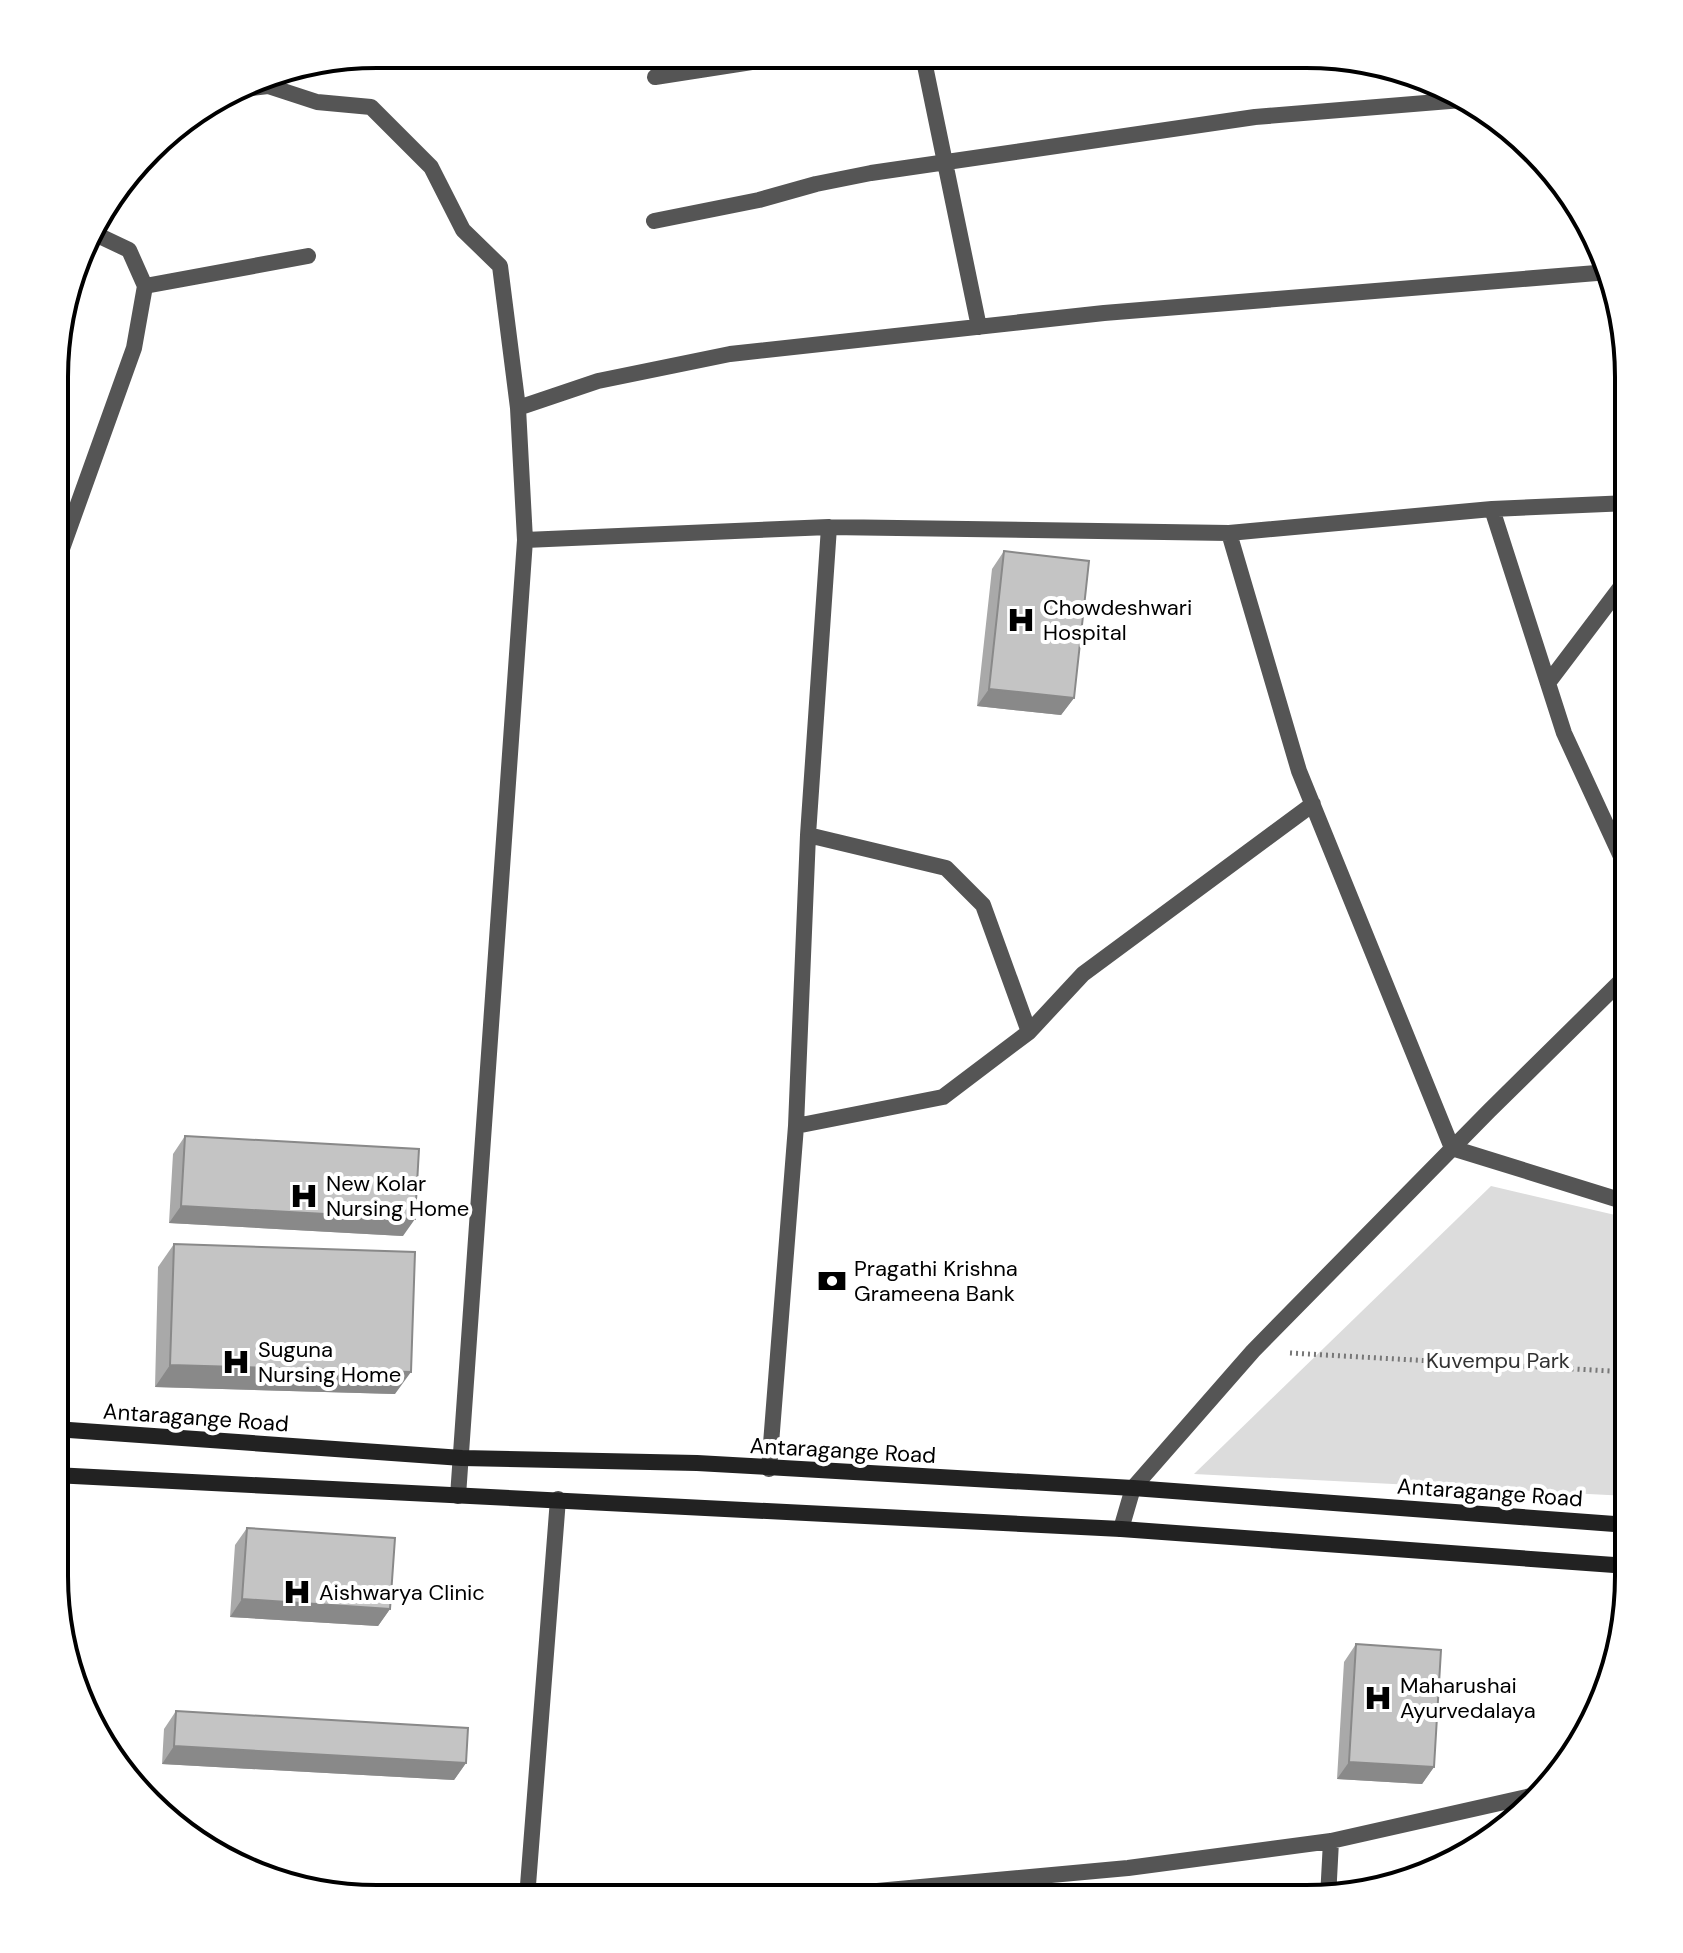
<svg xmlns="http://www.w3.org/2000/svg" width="1683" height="1953" viewBox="0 0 1683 1953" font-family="'DM Sans',sans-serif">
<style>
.green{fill:#dcdcdc}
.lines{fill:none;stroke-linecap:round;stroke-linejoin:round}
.path{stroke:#777;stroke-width:5;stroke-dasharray:2 4;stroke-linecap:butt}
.lane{stroke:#555;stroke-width:16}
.street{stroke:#555;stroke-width:16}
.secondary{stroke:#222;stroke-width:16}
.wall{fill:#a9a9a9}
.shaded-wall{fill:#898989}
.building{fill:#c4c4c4;stroke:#898989;stroke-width:2}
.labels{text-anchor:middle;stroke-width:8;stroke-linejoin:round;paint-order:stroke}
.poi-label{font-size:22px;fill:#000;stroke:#fff;text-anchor:start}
.park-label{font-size:22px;fill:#333;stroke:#fff}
.street-label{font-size:22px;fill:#000;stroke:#fff}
.rim{fill:none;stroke:#000;stroke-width:4}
</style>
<rect width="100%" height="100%" fill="#fff"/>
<!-- green -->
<path class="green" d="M 1491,1186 L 1628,1218 L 1628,1496 L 1194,1474 Z"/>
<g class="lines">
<!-- path -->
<path class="path" d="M 1290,1353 L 1628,1372"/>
<!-- lane -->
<path class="lane" d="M 145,286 L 308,256
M 59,557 L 134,348 L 145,286 L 129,250 L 91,232"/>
<!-- street -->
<path class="street" d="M 923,56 L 979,327
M 655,77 L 798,55
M 242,89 L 268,86 L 317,102 L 371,107 L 431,167 L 463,230 L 500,266 L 518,408 L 525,540 L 458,1496
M 654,221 L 759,200 L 816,184 L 871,173 L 1255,117 L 1462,100
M 518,408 L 598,381 L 730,354 L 1104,313 L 1609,272
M 1492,509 L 1564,733 L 1629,874
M 1229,533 L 1299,771 L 1452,1148 L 1629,1203
M 525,540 L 829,527 L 1229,533 L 1492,509 L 1629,503
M 1548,683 L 1629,576
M 808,835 L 946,868 L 983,905 L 1029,1032
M 796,1126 L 943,1097 L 1029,1032 L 1083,974 L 1313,804
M 769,1469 L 796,1126 L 808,835 L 829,527
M 1121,1529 L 1133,1488 L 1253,1351 L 1489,1111 L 1629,973
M 527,1898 L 558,1499
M 801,1898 L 1128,1868 L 1331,1841 L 1531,1796
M 996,1898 L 997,1880
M 1328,1898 L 1331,1841"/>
<!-- secondary -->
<path class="secondary" d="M 55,1429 L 462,1458 L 697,1463 L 1133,1488 L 1628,1525
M 54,1475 L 1121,1529 L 1628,1566"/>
</g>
<!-- wall -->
<path class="wall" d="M 1004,551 L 1074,698 L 1061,715 L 977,706 L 992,569 Z
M 185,1136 L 403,1236 L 169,1223 L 173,1154 Z
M 174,1244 L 395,1394 L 155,1387 L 158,1267 Z
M 247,1528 L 390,1609 L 378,1626 L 230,1617 L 235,1545 Z
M 1356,1644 L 1434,1767 L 1422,1784 L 1337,1779 L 1344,1662 Z
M 176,1711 L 466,1763 L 454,1780 L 162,1764 L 164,1729 Z"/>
<!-- shaded-wall -->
<path class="shaded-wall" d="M 989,689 L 1074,698 L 1061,715 L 977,706 Z
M 181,1206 L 415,1219 L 403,1236 L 169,1223 Z
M 170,1365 L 411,1372 L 395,1394 L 155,1387 Z
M 242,1599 L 390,1609 L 378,1626 L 230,1617 Z
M 174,1746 L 466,1763 L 454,1780 L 162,1764 Z
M 1349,1762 L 1434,1767 L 1422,1784 L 1337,1779 Z"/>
<!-- building -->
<path class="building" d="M 1004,551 L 1089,561 L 1074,698 L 989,689 Z
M 185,1136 L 419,1149 L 415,1219 L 181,1206 Z
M 174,1244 L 415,1252 L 411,1372 L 170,1365 Z
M 247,1528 L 395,1538 L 390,1609 L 242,1599 Z
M 1356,1644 L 1441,1650 L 1434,1767 L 1349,1762 Z
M 176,1711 L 468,1728 L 466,1763 L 174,1746 Z"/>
<!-- icons -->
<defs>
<symbol id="hospital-bare" viewBox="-9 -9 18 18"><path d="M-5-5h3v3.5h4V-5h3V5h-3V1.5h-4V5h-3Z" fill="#000" stroke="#fff" stroke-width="2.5" paint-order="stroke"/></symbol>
<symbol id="bank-bare" viewBox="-9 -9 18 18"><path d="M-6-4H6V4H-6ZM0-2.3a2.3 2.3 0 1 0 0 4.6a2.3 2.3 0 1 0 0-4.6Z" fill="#000" stroke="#fff" stroke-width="2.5" paint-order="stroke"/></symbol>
</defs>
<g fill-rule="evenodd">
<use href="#hospital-bare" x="1001" y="600" width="40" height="40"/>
<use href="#hospital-bare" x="284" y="1176" width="40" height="40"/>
<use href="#bank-bare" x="812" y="1261" width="40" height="40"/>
<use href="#hospital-bare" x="216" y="1342" width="40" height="40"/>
<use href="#hospital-bare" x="277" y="1572" width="40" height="40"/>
<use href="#hospital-bare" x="1358" y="1678" width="40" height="40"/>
</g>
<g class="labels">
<!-- poi labels -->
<g class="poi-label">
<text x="1043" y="615">Chowdeshwari<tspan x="1043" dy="25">Hospital</tspan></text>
<text x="326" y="1191">New Kolar<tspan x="326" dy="25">Nursing Home</tspan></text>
<text x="854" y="1276">Pragathi Krishna<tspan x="854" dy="25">Grameena Bank</tspan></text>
<text x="258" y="1357">Suguna<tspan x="258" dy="25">Nursing Home</tspan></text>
<text x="319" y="1600">Aishwarya Clinic</text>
<text x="1400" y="1693">Maharushai<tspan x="1400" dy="25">Ayurvedalaya</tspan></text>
</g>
<!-- park labels -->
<g class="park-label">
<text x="1498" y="1368">Kuvempu Park</text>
</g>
<!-- street labels -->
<g class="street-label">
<text transform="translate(196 1417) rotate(4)" y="8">Antaragange Road</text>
<text transform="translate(843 1450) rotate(3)" y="8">Antaragange Road</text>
<text transform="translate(1490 1492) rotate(4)" y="8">Antaragange Road</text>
</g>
</g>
<!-- crop -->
<path d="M0 0H1683V1953H0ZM377 68H1306A309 309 0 0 1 1615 377V1576A309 309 0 0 1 1306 1885H377A309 309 0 0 1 68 1576V377A309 309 0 0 1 377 68Z" fill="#fff" fill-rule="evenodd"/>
<path class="rim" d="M377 68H1306A309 309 0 0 1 1615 377V1576A309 309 0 0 1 1306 1885H377A309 309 0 0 1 68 1576V377A309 309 0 0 1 377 68Z"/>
</svg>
